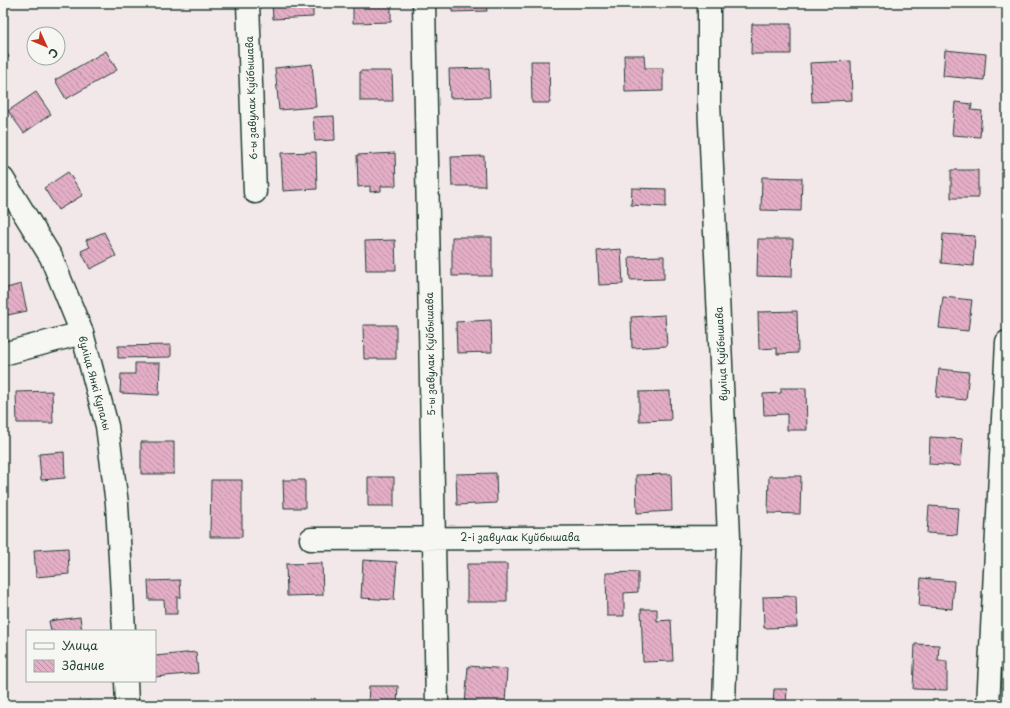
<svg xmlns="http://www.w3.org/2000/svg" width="1010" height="708" viewBox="0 0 1010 708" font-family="'Playpen Sans',sans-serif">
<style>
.building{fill:url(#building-back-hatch);stroke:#1f3d34}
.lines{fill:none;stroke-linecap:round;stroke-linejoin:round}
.street-casing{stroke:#1f3d34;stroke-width:25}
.secondary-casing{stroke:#1f3d34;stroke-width:25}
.street{stroke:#f6f6f2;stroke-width:22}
.secondary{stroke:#f6f6f2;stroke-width:22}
.labels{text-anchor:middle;stroke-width:3.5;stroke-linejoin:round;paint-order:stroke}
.street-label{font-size:10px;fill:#1f3d34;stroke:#f6f6f2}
</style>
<defs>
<pattern id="building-back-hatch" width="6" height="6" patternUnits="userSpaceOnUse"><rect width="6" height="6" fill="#e4aec7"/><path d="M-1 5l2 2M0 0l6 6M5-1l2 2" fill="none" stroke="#b88fa2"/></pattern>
</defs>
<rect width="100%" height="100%" fill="#f2e8e9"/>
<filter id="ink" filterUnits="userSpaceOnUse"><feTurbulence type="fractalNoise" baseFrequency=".025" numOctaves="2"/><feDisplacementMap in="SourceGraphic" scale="8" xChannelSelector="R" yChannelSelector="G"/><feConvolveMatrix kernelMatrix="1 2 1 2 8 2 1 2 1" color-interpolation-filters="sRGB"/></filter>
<g filter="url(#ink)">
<!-- building -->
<path class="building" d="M 272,3 L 313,3 L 313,17 L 273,19 Z
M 353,3 L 391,3 L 391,22 L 353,23 Z
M 452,3 L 486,3 L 487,11 L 452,12 Z
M 752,24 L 791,24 L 791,54 L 751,54 Z
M 3,46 L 9,57 L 3,60 Z
M 945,50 L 986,54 L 984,80 L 943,76 Z
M 106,51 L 117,70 L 66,99 L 55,80 Z
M 624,55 L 644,55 L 645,68 L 663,68 L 663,91 L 625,92 Z
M 531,61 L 549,61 L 550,103 L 532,103 Z
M 851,61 L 852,100 L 812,102 L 810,63 Z
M 312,64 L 316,107 L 279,110 L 275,68 Z
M 489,68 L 490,97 L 450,98 L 449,69 Z
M 360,71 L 392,71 L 393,101 L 360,101 Z
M 36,92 L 51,114 L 24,133 L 8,111 Z
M 955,102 L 972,104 L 971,110 L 982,111 L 980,137 L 952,135 Z
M 334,116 L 335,140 L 315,141 L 313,117 Z
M 316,152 L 317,189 L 283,191 L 281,153 Z
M 395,153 L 396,186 L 381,186 L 381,191 L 370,192 L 370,186 L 358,187 L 357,155 Z
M 484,156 L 485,186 L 452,186 L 451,157 Z
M 951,170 L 978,170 L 978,198 L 951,198 Z
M 68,172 L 83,195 L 58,210 L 44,188 Z
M 762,177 L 802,178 L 801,211 L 761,210 Z
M 632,188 L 666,189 L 666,207 L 631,205 Z
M 104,232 L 116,256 L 90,269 L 81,251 L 90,247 L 86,240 Z
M 943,234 L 975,236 L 973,266 L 941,263 Z
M 452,237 L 492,237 L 492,276 L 452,276 Z
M 758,239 L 793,239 L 792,277 L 757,276 Z
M 395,240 L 396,270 L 366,270 L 365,241 Z
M 621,249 L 623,284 L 599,285 L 597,251 Z
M 664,256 L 664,279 L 630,280 L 629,257 Z
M 21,284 L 27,311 L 3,316 L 3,289 Z
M 943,297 L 972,300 L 968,331 L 939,328 Z
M 797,311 L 798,353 L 777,354 L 777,348 L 759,349 L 758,312 Z
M 665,315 L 667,346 L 632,348 L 631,317 Z
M 491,320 L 492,352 L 457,353 L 456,322 Z
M 363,325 L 396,325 L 396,359 L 364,359 Z
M 171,345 L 171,357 L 118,358 L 118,346 Z
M 135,363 L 160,363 L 159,395 L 120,393 L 121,374 L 135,374 Z
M 939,369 L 969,372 L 966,400 L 936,397 Z
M 781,388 L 806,388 L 807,430 L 787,430 L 787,414 L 764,415 L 763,394 L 781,393 Z
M 52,391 L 53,423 L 17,423 L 16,392 Z
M 670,391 L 671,420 L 639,421 L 639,392 Z
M 930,437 L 963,439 L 961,466 L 929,464 Z
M 141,442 L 174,442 L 174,474 L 141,474 Z
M 64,452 L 65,478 L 41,480 L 39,454 Z
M 496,473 L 497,503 L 457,505 L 456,474 Z
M 671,474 L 672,511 L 637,513 L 636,475 Z
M 769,476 L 801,476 L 800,514 L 768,513 Z
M 368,477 L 394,477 L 394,506 L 368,506 Z
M 211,480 L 242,480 L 242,537 L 210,537 Z
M 283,480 L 305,480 L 305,508 L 284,508 Z
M 929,506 L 959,508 L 957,535 L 927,533 Z
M 68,548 L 69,574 L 36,577 L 34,550 Z
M 363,560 L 397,562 L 394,600 L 361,598 Z
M 322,563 L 323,595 L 287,596 L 286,564 Z
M 467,564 L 507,564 L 507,602 L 467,602 Z
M 638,572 L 638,592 L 624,593 L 624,616 L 607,616 L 606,573 Z
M 921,578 L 954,581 L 952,609 L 919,606 Z
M 180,580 L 181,597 L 177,597 L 177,614 L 165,614 L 164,600 L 149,600 L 148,581 Z
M 796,596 L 797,627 L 764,628 L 763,597 Z
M 641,609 L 657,609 L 657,621 L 671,620 L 673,661 L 643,662 Z
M 80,617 L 82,631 L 51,631 L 49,621 Z
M 915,644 L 939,645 L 938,661 L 947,661 L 947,690 L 913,689 Z
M 196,652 L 198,673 L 155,677 L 155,656 Z
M 468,666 L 507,669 L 505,705 L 465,704 Z
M 369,686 L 398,686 L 397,705 L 368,705 Z
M 774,689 L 787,689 L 786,705 L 773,705 Z
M 90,701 L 91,705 L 64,705 L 64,703 Z"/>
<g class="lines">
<defs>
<path id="street" d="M 248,3 L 255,192
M 424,3 L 437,705
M 709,3 L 709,102 L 729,537 L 724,705
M 3,354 L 82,333
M 311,539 L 729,537
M 988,705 L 1007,342"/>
<path id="secondary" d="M 3,179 L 51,257 L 82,333 L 107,426 L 117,504 L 124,631
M 126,681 L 127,705"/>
</defs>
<!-- street casing -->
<use href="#street" class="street-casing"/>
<!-- secondary casing -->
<use href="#secondary" class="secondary-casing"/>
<!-- street -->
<use href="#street" class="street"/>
<!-- secondary -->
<use href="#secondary" class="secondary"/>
</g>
</g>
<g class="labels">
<!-- street labels -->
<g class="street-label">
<text transform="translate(251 98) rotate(-92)" y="4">6-ы завулак Куйбышава</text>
<text transform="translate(430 354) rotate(-91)" y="4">5-ы завулак Куйбышава</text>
<text transform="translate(721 354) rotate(-93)" y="4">вуліца Куйбышава</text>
<text transform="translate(95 383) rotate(75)" y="4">вуліца Янкі Купалы</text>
<text x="520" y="541">2-і завулак Куйбышава</text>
</g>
</g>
<!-- margin -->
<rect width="1010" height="708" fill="none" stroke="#f6f6f2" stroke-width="16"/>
<rect x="8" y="8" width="994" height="692" fill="none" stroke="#1f3d34" stroke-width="1.5" filter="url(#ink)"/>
<!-- legend -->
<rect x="26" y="630" width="130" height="52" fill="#f6f6f2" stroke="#a0aca6"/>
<rect x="34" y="643" width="20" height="6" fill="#f6f6f2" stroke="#a0aca6"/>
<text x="62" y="650" font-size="12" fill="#1f3d34">Улица</text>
<rect x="34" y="660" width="20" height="12" fill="url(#building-back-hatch)" stroke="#a0aca6"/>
<text x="62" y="670" font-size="12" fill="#1f3d34">Здание</text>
<!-- north arrow -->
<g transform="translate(46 46) rotate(134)"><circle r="19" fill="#f6f6f2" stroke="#a0aca6"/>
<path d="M0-3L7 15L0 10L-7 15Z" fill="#c8321e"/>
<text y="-6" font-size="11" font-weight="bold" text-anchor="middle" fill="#1f3d34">С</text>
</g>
</svg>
